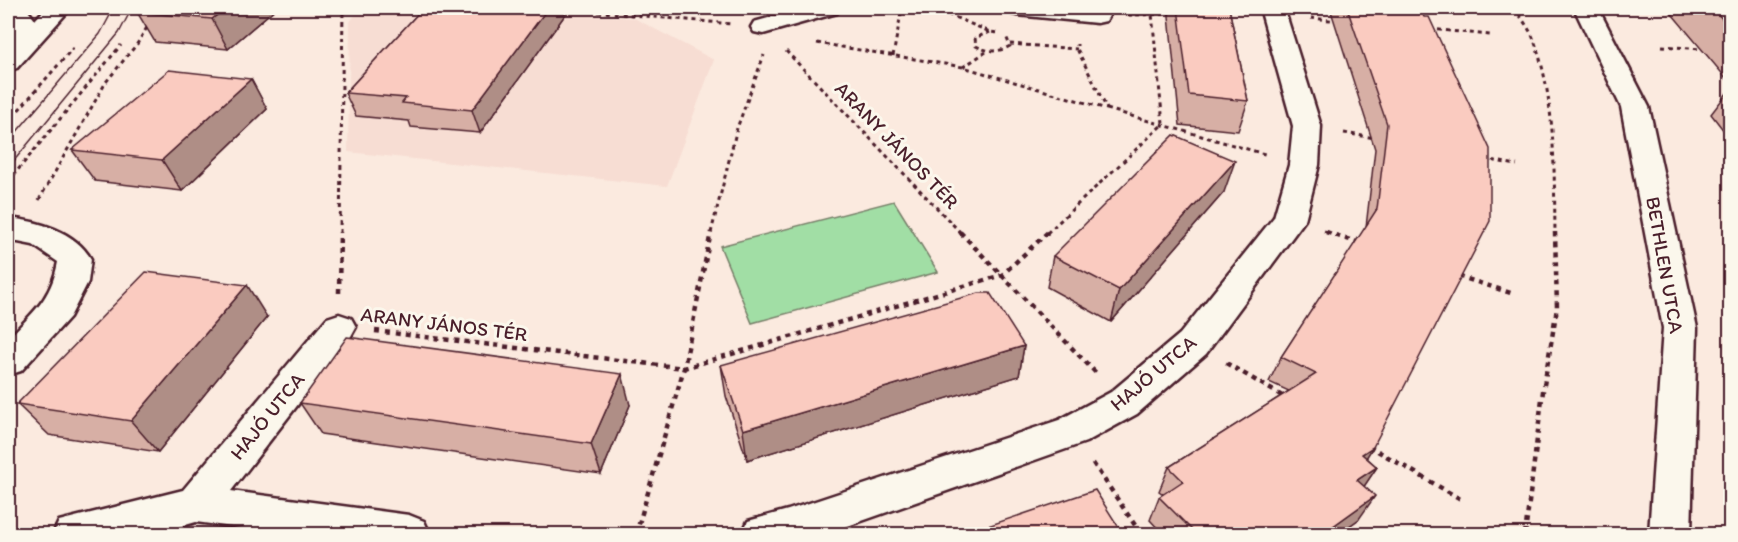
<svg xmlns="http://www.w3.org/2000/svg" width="1738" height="542" viewBox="0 0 1738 542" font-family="Itim,sans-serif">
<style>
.built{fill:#f7ddd3}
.green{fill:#a1dea5;stroke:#767e68;stroke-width:1.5}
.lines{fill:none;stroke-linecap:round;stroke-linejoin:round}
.minor-casing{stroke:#4a1f2b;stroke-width:5}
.tertiary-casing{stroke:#4a1f2b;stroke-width:5}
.path-far1{stroke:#4a1f2b;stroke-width:3;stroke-dasharray:4 4;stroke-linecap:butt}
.path{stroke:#4a1f2b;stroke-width:4.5;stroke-dasharray:5 5;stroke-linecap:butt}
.minor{fill:#fbf7ec;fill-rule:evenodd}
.tertiary{fill:#fbf7ec;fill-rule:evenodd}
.tram{stroke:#4a1f2b;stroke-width:1.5}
.wall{fill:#d7afa5;stroke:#4a1f2b;stroke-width:1.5}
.shaded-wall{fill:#af8e86;stroke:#4a1f2b;stroke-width:1.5}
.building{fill:#facbc0;stroke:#4a1f2b;stroke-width:1.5}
.labels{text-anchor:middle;stroke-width:6;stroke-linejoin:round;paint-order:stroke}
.street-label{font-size:20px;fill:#4a1f2b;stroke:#fbf7ec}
</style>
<rect width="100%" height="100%" fill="#fbeadf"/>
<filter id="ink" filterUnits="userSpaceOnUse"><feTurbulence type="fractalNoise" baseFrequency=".0167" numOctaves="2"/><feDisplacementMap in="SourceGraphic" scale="12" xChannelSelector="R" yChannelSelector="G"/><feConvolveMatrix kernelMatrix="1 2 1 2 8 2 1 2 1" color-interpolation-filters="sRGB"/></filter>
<g filter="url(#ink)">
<!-- built -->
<path class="built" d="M 365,8 L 518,8 L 634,18 L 714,60 L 667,186 L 348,152 L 350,22 L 357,12 Z"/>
<!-- green -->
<path class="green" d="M 894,201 L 938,272 L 752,323 L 720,246 Z"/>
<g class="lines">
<defs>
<path id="minor" d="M 804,8 L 841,8 L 837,13 L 763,34 L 754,32 L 751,27 L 754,22 Z
M 1005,8 L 1085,8 L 1106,11 L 1109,16 L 1106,21 L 1097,23 L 1017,15 L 1009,13 Z
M 1260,8 L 1284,8 L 1321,126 L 1319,165 L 1305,220 L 1206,354 L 1137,414 L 1086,442 L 825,534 L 742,534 L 748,521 L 788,510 L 1059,420 L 1111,392 L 1180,334 L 1274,217 L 1289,165 L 1293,126 Z
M 8,218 C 38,221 75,231 91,259 L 88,282 L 70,317 L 21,371 L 8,375 L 8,339 C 33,312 51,300 58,262 L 33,245 L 8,240 Z
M 339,314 L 351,318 L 356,327 L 351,336 L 231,491 L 409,515 L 424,521 L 430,534 L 282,534 L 196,522 L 154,534 L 53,534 L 59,521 L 183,490 L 327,318 Z"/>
<path id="tertiary" d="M 8,8 L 26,8 L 35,20 L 46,8 L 71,8 L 17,68 L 8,71 L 8,48 L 12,30 Z
M 1574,8 L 1598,8 L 1649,107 L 1697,328 L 1691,534 L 1649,534 L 1663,328 L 1621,107 Z"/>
</defs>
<!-- minor casing -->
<use href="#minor" class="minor-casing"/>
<!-- tertiary casing -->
<use href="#tertiary" class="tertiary-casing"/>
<!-- path-far1 -->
<path class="path-far1" d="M 933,8 L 990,32 L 999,33
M 1515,8 C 1521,18 1530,29 1534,40 C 1556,101 1554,169 1555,233
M 566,9 L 732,24
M 1128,15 L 1171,14
M 1311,18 L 1339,21
M 1430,29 L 1490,35
M 990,32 L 975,38 L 976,46 C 988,52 998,53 1010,46 L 1006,36
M 817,43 L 963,67 L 1107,109 L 1077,49 L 1077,44
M 1010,44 L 1077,49
M 1662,46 L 1702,49
M 786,51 L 961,233
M 893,56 L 902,8
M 963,67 L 986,52
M 1107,109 L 1268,155
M 8,122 L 73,48
M 1344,133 L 1375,138
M 1485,159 L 1517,165
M 8,182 L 121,45
M 39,200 L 106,82 L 137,44 L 149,24
M 1324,231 L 1330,233
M 340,233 L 343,8
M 711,233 L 737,128 L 764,55
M 1047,233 L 1163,124 L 1152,14"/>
<!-- path -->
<path class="path" d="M 960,232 L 1097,374
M 1326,232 L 1359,243
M 1458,276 L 1511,293
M 339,293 L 340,232
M 375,331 L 684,368 L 1002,275 L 1048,232
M 1226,363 L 1284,397
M 1369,446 L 1464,501
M 1093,463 L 1141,534
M 636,534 L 684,368 L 711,232
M 1525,534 L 1543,391 L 1557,308 L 1555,232"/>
<!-- minor -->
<use href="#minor" class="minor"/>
<!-- tertiary -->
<use href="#tertiary" class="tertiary"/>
<!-- tram -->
<path class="tram" d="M 8,142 L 100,34 L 114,8
M 8,168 L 119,33 L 132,8"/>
</g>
<!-- wall -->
<path class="wall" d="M 276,8 L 228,49 L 155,42 L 137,12 Z
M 423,8 L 570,8 L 480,133 L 411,127 L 409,121 L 356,116 L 345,93 Z
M 1171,8 L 1229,8 L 1248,101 L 1238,131 L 1180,125 L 1169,16 Z
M 1330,8 L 1420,8 L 1366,457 L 1377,467 L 1364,486 L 1359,519 L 1338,534 L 1163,534 L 1150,520 L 1159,497 L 1163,494 L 1159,491 L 1169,467 L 1289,391 L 1269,382 L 1281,357 L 1366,227 L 1375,149 Z
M 1667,8 L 1731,8 L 1731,84 Z
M 251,79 L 267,109 L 182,191 L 95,181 L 72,150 Z
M 1731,88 L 1731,140 L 1711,114 Z
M 1224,192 L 1111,322 L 1047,287 L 1053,256 Z
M 267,317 L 158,452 L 49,435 L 17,404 Z
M 1024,346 L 1019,376 L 747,460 L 726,396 L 721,365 Z
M 300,403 L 630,405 L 601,474 L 321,434 Z"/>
<!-- shaded-wall -->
<path class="shaded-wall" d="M 226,8 L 276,8 L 228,49 L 212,19 Z
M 548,8 L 570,8 L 480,133 L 472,110 Z
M 251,79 L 267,109 L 182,191 L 162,160 Z
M 1235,161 L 1224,192 L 1111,322 L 1119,290 Z
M 247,285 L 267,317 L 158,452 L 131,421 Z
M 1024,346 L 1019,376 L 747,460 L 743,430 Z
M 622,374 L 630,405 L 601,474 L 591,444 Z
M 1373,447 L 1358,471 L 1362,454 Z
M 1377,467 L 1361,491 L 1357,480 Z
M 1375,496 L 1359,519 L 1338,534 L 1322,534 Z"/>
<!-- building -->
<path class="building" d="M 144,8 L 226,8 L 212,19 L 137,12 Z
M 423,8 L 548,8 L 472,110 L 402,103 L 406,98 L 345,93 Z
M 1178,8 L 1229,8 L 1248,101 L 1189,95 Z
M 1347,8 L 1420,8 L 1424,17 L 1429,17 L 1490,149 L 1490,221 L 1373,447 L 1362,454 L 1377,467 L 1357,480 L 1375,496 L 1322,534 L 1196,534 L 1159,497 L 1183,481 L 1169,467 L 1316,374 L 1281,357 L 1377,209 L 1387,124 Z
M 1712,8 L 1731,8 L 1731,28 Z
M 169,70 L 251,79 L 162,160 L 72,150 Z
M 1174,135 L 1235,161 L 1119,290 L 1053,256 Z
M 146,272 L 247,285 L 131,421 L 17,404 Z
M 979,293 L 990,293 L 1024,346 L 743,430 L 721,365 Z
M 347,337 L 622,374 L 591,444 L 300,403 Z
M 1095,490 L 1123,534 L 964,534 Z"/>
</g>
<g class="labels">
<!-- street labels -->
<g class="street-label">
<text transform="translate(897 145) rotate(46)" y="7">ARANY JÁNOS TÉR</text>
<text transform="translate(1665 265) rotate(80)" y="7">BETHLEN UTCA</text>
<text transform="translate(444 324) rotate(7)" y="7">ARANY JÁNOS TÉR</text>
<text transform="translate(1153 373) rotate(-40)" y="7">HAJÓ UTCA</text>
<text transform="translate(267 416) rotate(-51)" y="7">HAJÓ UTCA</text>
</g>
</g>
<!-- margin -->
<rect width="1738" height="542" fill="none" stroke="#fbf7ec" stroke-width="30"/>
<rect x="15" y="15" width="1708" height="512" fill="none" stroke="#4a1f2b" stroke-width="2" filter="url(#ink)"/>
</svg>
